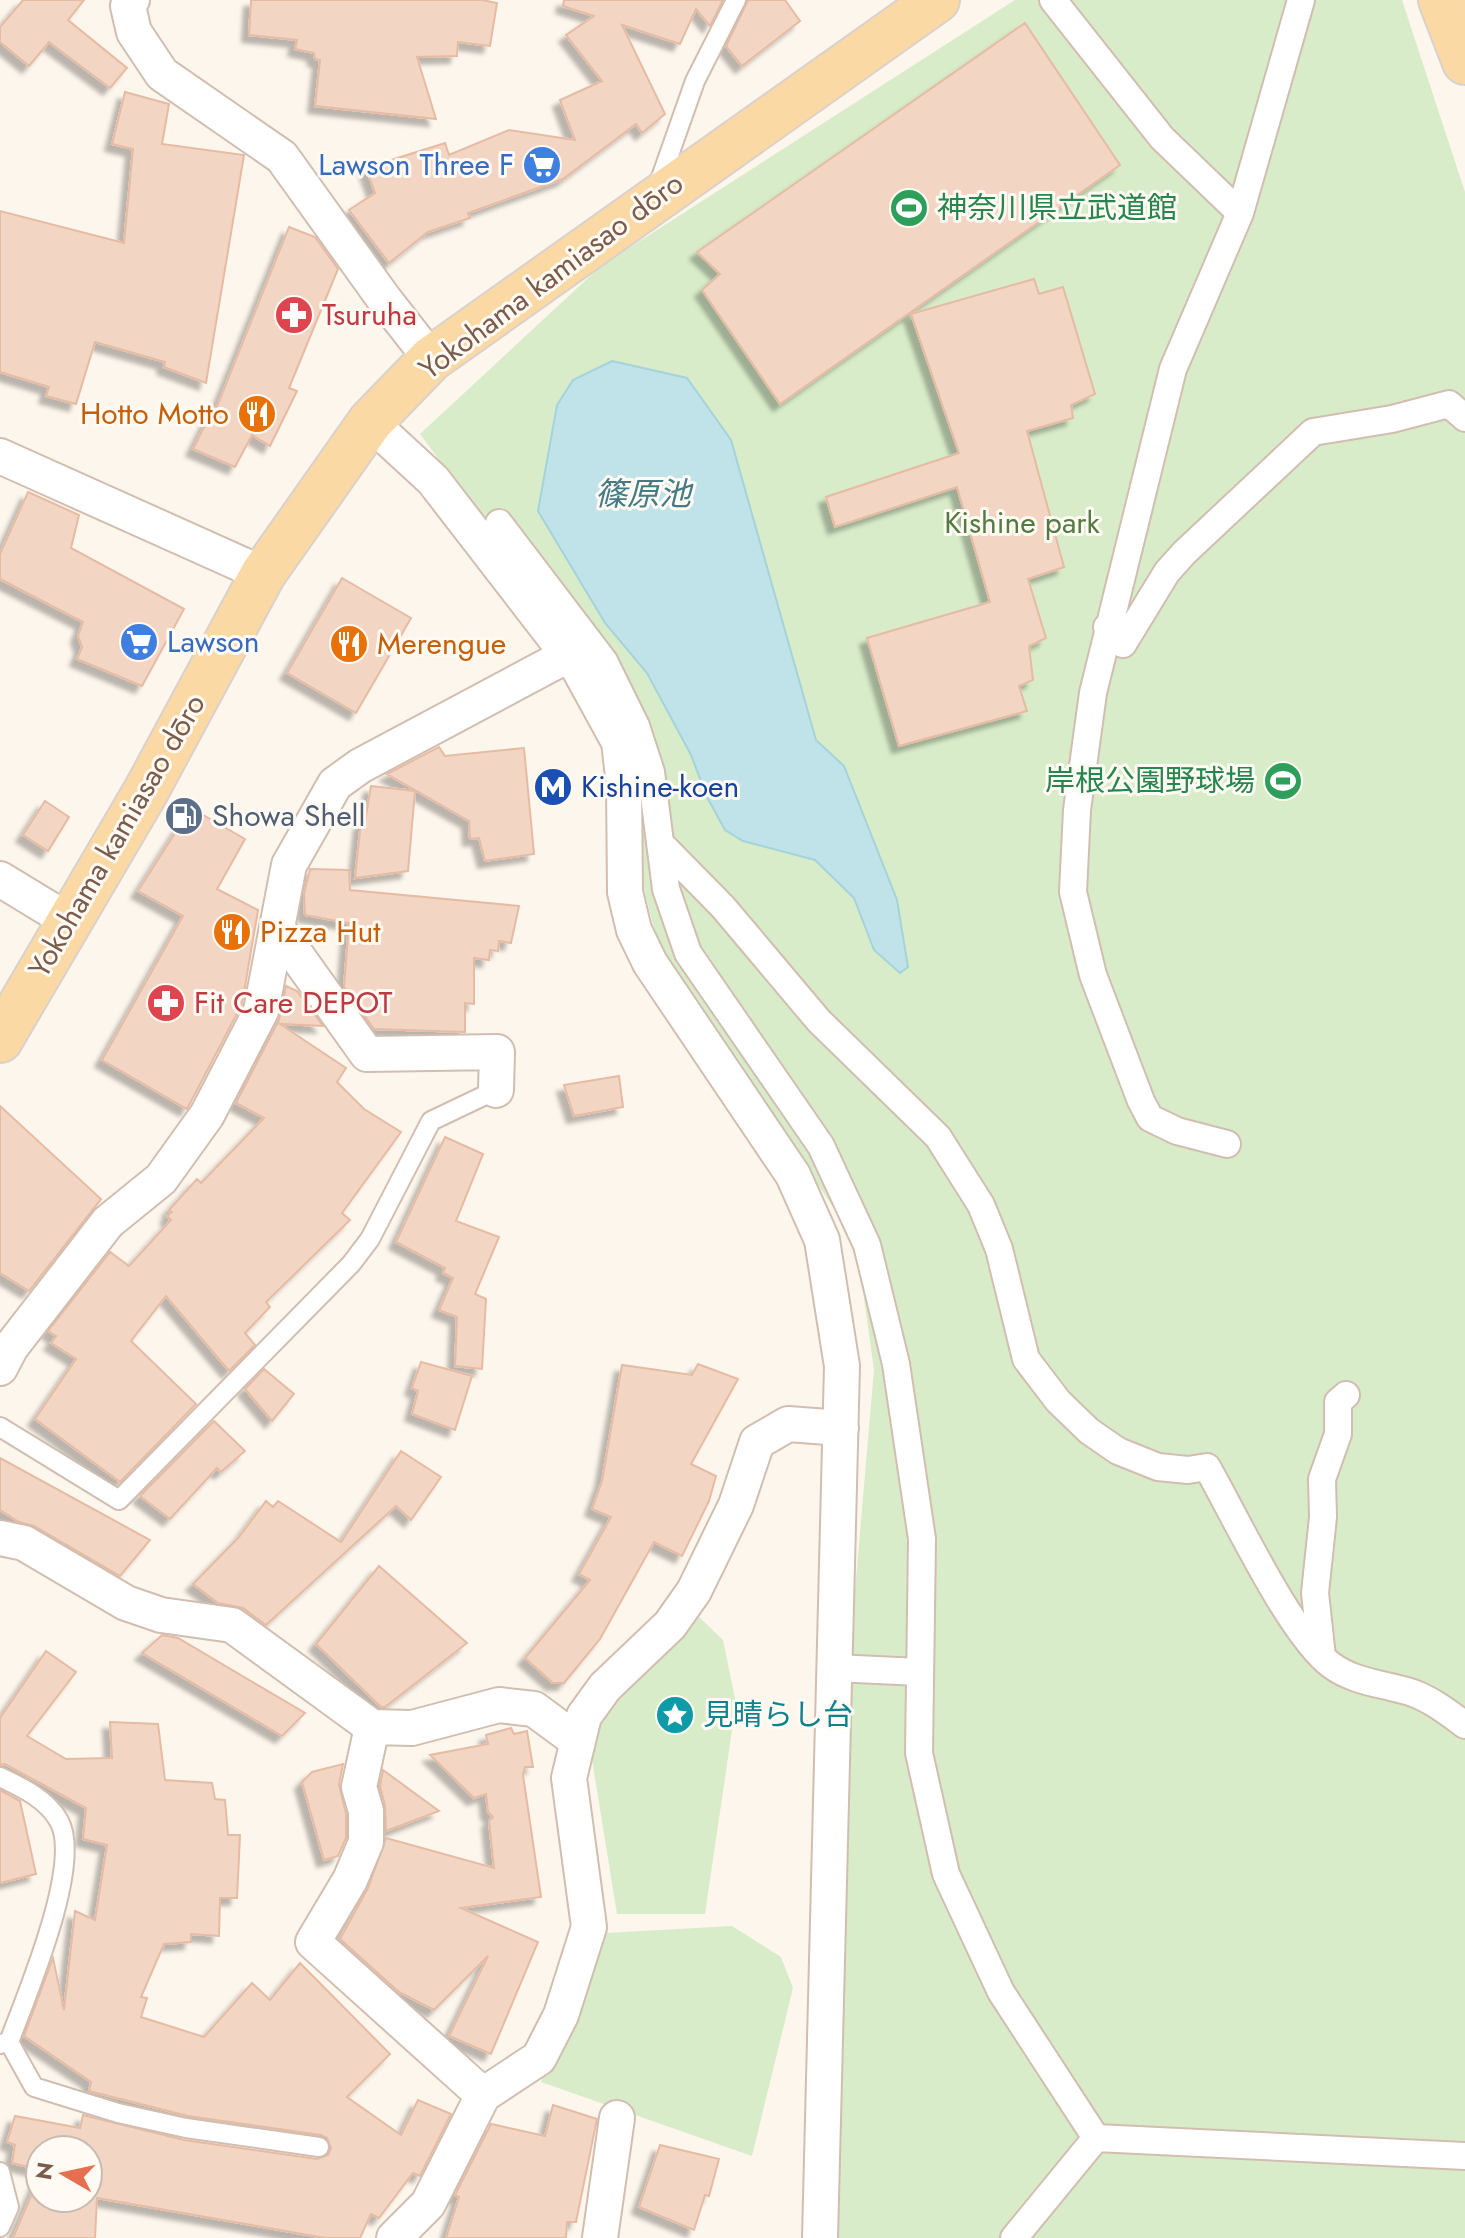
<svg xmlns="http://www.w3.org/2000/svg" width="1465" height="2238" viewBox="0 0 1465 2238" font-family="Jost,'Noto Sans JP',sans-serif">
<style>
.green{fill:#d8ecc9}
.water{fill:#bfe3e8;stroke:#a5d3da;stroke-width:2}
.building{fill:#f3d5c3;stroke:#e6bba3;stroke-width:2;filter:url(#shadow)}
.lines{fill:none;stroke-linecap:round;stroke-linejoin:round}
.service-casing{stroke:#d1beb0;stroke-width:22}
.pedestrian-casing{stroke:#d1beb0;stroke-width:30}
.minor-casing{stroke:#d1beb0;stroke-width:38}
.primary-casing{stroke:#dad1cd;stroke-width:48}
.service{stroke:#fff;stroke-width:18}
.pedestrian{stroke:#fff;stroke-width:26}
.minor{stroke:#fff;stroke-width:34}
.primary{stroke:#fbd9a5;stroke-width:44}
.labels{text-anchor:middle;stroke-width:6;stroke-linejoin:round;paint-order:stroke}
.shop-label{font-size:30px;fill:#366cbe;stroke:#fffaf3;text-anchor:end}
.leisure-label{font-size:30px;fill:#27864d;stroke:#fffaf3;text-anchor:start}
.street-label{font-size:30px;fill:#7a5c4d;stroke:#fffaf3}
.health-label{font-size:30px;fill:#be3a42;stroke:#fffaf3;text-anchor:start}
.food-label{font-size:30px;fill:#c56008;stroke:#fffaf3;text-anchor:start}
.park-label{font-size:30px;fill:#537a41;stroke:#fffaf3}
.transit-label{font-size:30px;fill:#164399;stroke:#fffaf3;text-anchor:start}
.service-label{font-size:30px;fill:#4e5e75;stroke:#fffaf3;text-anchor:start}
.culture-label{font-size:30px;fill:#0d838f;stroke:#fffaf3;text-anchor:start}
.water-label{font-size:32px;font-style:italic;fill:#437c86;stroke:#fffaf3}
</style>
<defs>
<filter id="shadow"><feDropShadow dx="-7" dy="7" stdDeviation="2" flood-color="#0004"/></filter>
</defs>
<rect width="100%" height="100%" fill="#fdf6ec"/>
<!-- green -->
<path class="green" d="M 1015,0 L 1402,0 L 1465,192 L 1465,2238 L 832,2238 L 848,1671 L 874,1370 L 856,1242 L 658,944 L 644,889 L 641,780 L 597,673 L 420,434 L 601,266 Z
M 698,1616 L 723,1640 L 736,1703 L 705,1914 L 617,1914 L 589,1741 L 608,1708 Z
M 732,1926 L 781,1957 L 793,1988 L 752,2156 L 541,2082 L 606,1933 Z"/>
<!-- water -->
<path class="water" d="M 612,361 L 687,378 L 731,440 L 816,740 L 844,766 L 897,900 L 908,967 L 900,973 L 874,950 L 854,898 L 815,860 L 743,841 L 725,830 L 707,797 L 691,755 L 647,673 L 605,623 L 538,511 L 557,405 L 573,380 Z"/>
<!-- building -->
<path class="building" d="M 23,0 L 84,0 L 68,20 L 127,68 L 110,88 L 49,42 L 29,66 L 0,42 L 0,27 Z
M 251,0 L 482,0 L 497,3 L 490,46 L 458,42 L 457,56 L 417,57 L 436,119 L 315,106 L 320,60 L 315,59 L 314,53 L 295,49 L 297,40 L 249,35 Z
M 564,0 L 723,0 L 710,26 L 696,9 L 680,44 L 622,25 L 665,114 L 642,133 L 636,124 L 563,179 L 468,213 L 470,218 L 428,232 L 389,263 L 349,210 L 375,193 L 366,168 L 445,143 L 449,155 L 509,130 L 575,140 L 560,100 L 602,81 L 566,35 L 594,16 L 563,6 Z
M 748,0 L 785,0 L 800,21 L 742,66 L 726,46 Z
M 1025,23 L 1120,165 L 780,404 L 702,290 L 720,274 L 697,252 Z
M 125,92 L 169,104 L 162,144 L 244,155 L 206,383 L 164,367 L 165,362 L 95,342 L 76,404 L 46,396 L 49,387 L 0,372 L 0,211 L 124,243 L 133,149 L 112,144 Z
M 289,227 L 315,237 L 338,269 L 289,388 L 297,391 L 270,446 L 252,435 L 235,467 L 193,449 L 211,413 L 214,414 Z
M 1034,279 L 1039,294 L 1063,287 L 1095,394 L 1071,405 L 1073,418 L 1027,431 L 1064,567 L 1028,579 L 1046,638 L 1029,646 L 1033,680 L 1019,686 L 1027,711 L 899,746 L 867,638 L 990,602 L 957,487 L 835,527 L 826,497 L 959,453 L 911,314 Z
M 28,492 L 79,515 L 71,548 L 184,609 L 142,686 L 77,659 L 82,647 L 78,636 L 83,622 L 0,579 L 0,554 Z
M 342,578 L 411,618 L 356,713 L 287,673 Z
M 439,747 L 445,756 L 524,748 L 534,854 L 485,861 L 479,838 L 470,839 L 469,821 L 387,774 Z
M 371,786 L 415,791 L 408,871 L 355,878 L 361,822 L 365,822 Z
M 45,801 L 69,817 L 48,851 L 23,835 Z
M 191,808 L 245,839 L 217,889 L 258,910 L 242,1004 L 187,1109 L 102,1060 L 183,916 L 138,891 Z
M 310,869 L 349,870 L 350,890 L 519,906 L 511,943 L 499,941 L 498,951 L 490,950 L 489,960 L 474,958 L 474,1004 L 465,1003 L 465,1032 L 374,1029 L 344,987 L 349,923 L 305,915 L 304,894 Z
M 286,986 L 297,991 L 323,1026 L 280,1024 L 346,1068 L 337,1082 L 364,1109 L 401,1132 L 342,1213 L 350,1220 L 266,1302 L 270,1307 L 245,1333 L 255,1345 L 229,1371 L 166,1296 L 131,1341 L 196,1404 L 120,1482 L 35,1419 L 76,1359 L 51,1343 L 56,1336 L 48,1331 L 110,1252 L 129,1266 L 171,1220 L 167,1216 L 172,1212 L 169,1210 L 197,1179 L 201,1183 L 264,1118 L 236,1103 L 279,1020 Z
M 619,1076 L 623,1107 L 574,1116 L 564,1085 Z
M 0,1106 L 101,1199 L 29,1291 L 0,1273 Z
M 445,1137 L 483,1154 L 456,1221 L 499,1237 L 475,1294 L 486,1299 L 482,1369 L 455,1366 L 457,1317 L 439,1310 L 453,1278 L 443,1273 L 445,1268 L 396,1242 Z
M 421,1362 L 472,1376 L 455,1430 L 412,1414 L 418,1391 L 412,1388 Z
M 698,1364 L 738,1379 L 691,1464 L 716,1476 L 709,1501 L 682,1556 L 654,1542 L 600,1639 L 564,1683 L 553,1683 L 525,1658 L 590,1580 L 579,1574 L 611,1517 L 592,1509 L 602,1481 L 622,1365 L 692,1375 Z
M 264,1369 L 294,1394 L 272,1421 L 245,1389 Z
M 214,1421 L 245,1451 L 221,1472 L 217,1468 L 170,1519 L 140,1496 Z
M 401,1451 L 441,1477 L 411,1520 L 396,1506 L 266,1625 L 243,1608 L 218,1603 L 193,1584 L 239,1537 L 266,1501 L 273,1507 L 278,1501 L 341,1542 Z
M 0,1458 L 150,1540 L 120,1576 L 34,1526 L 19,1522 L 0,1510 Z
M 379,1566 L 467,1643 L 385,1707 L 381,1707 L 316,1644 Z
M 162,1635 L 178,1638 L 305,1713 L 282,1736 L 142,1653 Z
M 46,1651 L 76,1672 L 27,1736 L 66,1759 L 112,1758 L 110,1722 L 158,1724 L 165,1780 L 212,1783 L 215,1799 L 225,1800 L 228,1835 L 240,1835 L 237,1898 L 220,1898 L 219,1936 L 191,1934 L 191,1942 L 164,1944 L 141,1997 L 147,1998 L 141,2017 L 204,2037 L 252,1983 L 270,2000 L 300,1963 L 390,2054 L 347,2097 L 401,2135 L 418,2100 L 451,2114 L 420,2176 L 413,2173 L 379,2218 L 371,2214 L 360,2238 L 325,2238 L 97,2198 L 95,2238 L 13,2238 L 40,2175 L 40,2198 L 88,2198 L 88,2150 L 40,2150 L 40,2170 L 12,2163 L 15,2145 L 7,2142 L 15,2116 L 80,2128 L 83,2115 L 184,2140 L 317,2159 L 328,2155 L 331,2148 L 327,2138 L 321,2135 L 188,2116 L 89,2091 L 91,2082 L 24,2036 L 53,1958 L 64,2010 L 75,1911 L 95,1920 L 107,1845 L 83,1839 L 86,1808 L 5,1764 L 0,1765 L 0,1718 Z
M 511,1728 L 514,1734 L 527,1731 L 533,1767 L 525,1767 L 523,1775 L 541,1897 L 461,1908 L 538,1942 L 491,2054 L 449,2036 L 488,1956 L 434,2010 L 399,1992 L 340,1939 L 368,1888 L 386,1838 L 494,1868 L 489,1821 L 493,1817 L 488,1812 L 486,1794 L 474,1798 L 430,1755 L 488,1744 L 486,1735 Z
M 343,1764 L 339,1784 L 346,1814 L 346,1838 L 338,1856 L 324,1860 L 302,1782 L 312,1772 Z
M 383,1770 L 439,1811 L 386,1831 L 385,1806 L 380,1786 Z
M 0,1790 L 20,1801 L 36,1874 L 0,1883 Z
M 553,2105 L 597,2119 L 576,2222 L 567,2222 L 566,2238 L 446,2238 L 459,2197 L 455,2195 L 491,2124 L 545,2136 Z
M 660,2145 L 719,2159 L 709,2196 L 705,2195 L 694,2230 L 639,2207 Z"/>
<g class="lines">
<defs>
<path id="service" d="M 657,189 L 695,81 L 736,0
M 0,1427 L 119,1500 L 351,1264 L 370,1239 L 431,1121 L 496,1090
M 0,1777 C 21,1787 47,1799 59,1821 C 83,1864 26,1996 9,2042 L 0,2044
M 9,2042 L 34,2087 L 118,2113 L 186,2128 L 319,2147
M 0,2172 L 9,2207 L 0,2227"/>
<path id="pedestrian" d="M 1053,0 L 1162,138 L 1240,213
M 499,523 L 604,661 L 636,726 L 651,772 L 666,889 L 688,953 L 821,1146 L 867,1245 L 896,1364 L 922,1539 L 919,1753 L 946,1874 L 1001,1992 L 1096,2138
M 1107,627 L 1123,644 L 1167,572 L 1184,553 L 1313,432 L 1392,419 L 1449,404 L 1465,418
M 660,843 L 723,907 L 819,1021 L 938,1137 L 981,1205 L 999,1249 L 1026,1359 L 1058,1401 L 1089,1431 L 1118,1451 L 1158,1467 L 1188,1470 L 1207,1467 C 1235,1516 1290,1634 1331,1665 C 1355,1683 1386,1684 1413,1693 C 1432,1700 1449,1713 1465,1725
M 1227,1144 L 1177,1131 L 1150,1118 L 1141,1101 L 1093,975 L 1073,892 L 1077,810 L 1093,693 L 1173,369 L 1240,213 L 1301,0
M 1322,1657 L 1315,1593 L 1323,1517 L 1322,1479 L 1338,1434 L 1338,1402 L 1346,1395
M 835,1668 L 919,1672
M 1096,2138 L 1465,2156
M 1014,2238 L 1096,2138"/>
<path id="minor" d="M 132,0 L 128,6 L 134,32 L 162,74 L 282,157 L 384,299 L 431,359
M 370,422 L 433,480 L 579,669 L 619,742 L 624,785 L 625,892 L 634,930 L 650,963 L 793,1175 L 822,1240 L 842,1366 L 820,2238
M 0,456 L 263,574
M 0,879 L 69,921
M 277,928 L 367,1054 L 497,1052 L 496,1090
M 0,1368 L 11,1347 L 108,1222 L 161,1179 L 207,1115 L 261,1011 L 289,865 L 335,784 L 360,766 L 568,655
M 0,1538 L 24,1543 L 126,1603 L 161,1615 L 232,1625 L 372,1727 L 412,1728 L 499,1705 L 534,1709 L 576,1740
M 372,1727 L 359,1787 L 366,1811 L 366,1842 L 350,1880 L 313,1942 L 483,2095
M 394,2238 L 428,2204 L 483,2095 L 539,2058 L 561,2015 L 589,1927 L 569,1778 L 584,1716 L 605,1687 L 670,1625 L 694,1591 L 736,1505 L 757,1442 L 788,1424 L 841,1428
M 600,2238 L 617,2118"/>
<path id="primary" d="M 1441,0 L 1465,62
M 0,1040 L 146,791 L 263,574 L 370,422 L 431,359 L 937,0"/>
</defs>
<!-- service casing -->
<use href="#service" class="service-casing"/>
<!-- pedestrian casing -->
<use href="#pedestrian" class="pedestrian-casing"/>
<!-- minor casing -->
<use href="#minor" class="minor-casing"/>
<!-- primary casing -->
<use href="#primary" class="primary-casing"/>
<!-- service -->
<use href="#service" class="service"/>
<!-- pedestrian -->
<use href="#pedestrian" class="pedestrian"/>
<!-- minor -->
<use href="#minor" class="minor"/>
<!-- primary -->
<use href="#primary" class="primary"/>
</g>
<!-- icons -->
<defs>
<symbol id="supermarket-disc" viewBox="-11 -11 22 22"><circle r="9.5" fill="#3f7fe0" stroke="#fffaf3"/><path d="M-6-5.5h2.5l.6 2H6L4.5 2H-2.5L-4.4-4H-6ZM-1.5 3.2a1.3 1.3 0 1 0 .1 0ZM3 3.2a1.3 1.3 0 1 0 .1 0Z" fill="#fff"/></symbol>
<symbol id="stadium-disc" viewBox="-11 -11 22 22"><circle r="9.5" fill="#2e9e5b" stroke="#fffaf3"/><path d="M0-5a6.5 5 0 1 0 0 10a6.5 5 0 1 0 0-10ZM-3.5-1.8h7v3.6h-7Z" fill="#fff"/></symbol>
<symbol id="pharmacy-disc" viewBox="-11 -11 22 22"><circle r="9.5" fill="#e0444e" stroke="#fffaf3"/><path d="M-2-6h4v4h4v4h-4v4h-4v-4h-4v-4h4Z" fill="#fff"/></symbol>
<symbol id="restaurant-disc" viewBox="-11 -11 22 22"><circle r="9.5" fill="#e8710a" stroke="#fffaf3"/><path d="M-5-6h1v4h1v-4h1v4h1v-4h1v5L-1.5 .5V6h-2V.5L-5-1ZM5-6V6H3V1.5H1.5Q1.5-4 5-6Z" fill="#fff"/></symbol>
<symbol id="metro-disc" viewBox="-11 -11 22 22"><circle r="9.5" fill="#1a4fb4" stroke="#fffaf3"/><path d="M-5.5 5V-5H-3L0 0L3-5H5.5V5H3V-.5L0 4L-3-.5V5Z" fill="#fff"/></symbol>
<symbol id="fuel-disc" viewBox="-11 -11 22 22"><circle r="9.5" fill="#5c6f8a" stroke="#fffaf3"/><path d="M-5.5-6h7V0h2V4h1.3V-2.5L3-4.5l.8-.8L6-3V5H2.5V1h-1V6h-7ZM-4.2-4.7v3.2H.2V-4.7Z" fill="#fff"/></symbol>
<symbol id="sight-disc" viewBox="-11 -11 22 22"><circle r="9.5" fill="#0f9aa8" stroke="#fffaf3"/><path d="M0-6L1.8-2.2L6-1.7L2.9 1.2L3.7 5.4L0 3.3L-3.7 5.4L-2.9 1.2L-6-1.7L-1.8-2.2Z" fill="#fff"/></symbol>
</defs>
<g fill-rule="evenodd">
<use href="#supermarket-disc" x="520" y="143" width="44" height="44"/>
<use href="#stadium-disc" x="887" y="186" width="44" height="44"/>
<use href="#pharmacy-disc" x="272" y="293" width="44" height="44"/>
<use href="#restaurant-disc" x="235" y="392" width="44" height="44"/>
<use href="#supermarket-disc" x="117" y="620" width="44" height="44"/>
<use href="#restaurant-disc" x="327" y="622" width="44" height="44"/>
<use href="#stadium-disc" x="1261" y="759" width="44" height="44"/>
<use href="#metro-disc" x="531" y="765" width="44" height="44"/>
<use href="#fuel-disc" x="162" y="794" width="44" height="44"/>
<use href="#restaurant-disc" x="210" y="910" width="44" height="44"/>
<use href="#pharmacy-disc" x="144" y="981" width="44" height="44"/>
<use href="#sight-disc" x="653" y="1693" width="44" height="44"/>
</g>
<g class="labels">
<!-- shop labels -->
<g class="shop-label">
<text x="514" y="175">Lawson Three F</text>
<text x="167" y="652" text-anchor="start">Lawson</text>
</g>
<!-- leisure labels -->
<g class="leisure-label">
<text x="937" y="218">神奈川県立武道館</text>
<text x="1255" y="791" text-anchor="end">岸根公園野球場</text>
</g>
<!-- street labels -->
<g class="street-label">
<text transform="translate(551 276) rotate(-37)" y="10">Yokohama kamiasao dōro</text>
<text transform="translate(117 836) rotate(-60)" y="10">Yokohama kamiasao dōro</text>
</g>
<!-- health labels -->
<g class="health-label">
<text x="322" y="325">Tsuruha</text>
<text x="194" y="1013">Fit Care DEPOT</text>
</g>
<!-- food labels -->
<g class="food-label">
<text x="229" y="424" text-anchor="end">Hotto Motto</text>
<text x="377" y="654">Merengue</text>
<text x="260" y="942">Pizza Hut</text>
</g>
<!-- park labels -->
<g class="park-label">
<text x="1022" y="533">Kishine park</text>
</g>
<!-- transit labels -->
<g class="transit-label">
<text x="581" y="797">Kishine-koen</text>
</g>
<!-- service labels -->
<g class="service-label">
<text x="212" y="826">Showa Shell</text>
</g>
<!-- culture labels -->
<g class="culture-label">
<text x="703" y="1725">見晴らし台</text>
</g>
<!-- water labels -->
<g class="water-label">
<text x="643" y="505">篠原池</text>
</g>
</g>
<!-- north arrow -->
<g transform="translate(64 2174) rotate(279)"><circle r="38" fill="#fffaf3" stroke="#cabbb1" stroke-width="2"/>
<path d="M0-6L14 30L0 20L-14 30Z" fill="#e76f51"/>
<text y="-12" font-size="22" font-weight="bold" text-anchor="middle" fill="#7a5c4d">N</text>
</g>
</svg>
